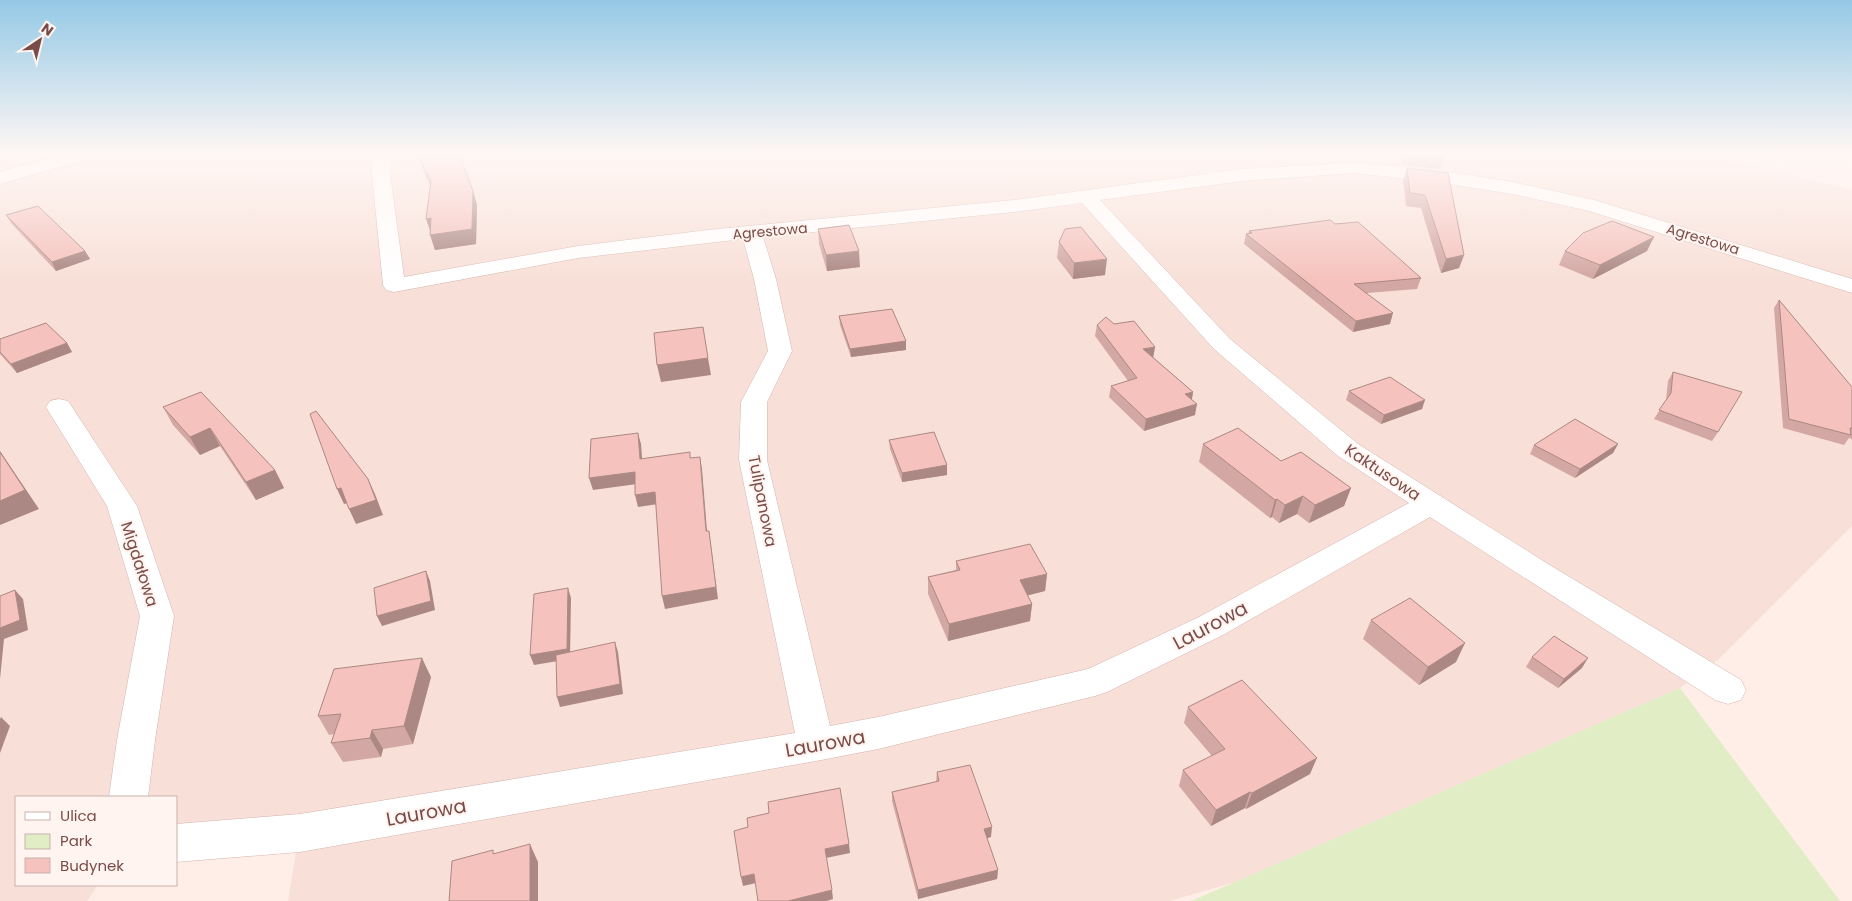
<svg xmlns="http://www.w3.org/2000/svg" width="1852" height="901" viewBox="0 0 1852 901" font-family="Poppins,sans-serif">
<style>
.residential{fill:#f8e0d8}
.green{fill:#e1edc4}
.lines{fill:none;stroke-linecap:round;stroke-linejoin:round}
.minor-casing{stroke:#d4b4af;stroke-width:1}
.minor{fill:#fff;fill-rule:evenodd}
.wall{fill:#d3a7a3}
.shaded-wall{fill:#ac8884}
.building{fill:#f5c2bd;stroke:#ac8884}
.labels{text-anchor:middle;stroke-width:4;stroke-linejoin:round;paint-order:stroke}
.far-street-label{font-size:14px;fill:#7a4c49;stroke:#fff4ef}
.street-label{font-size:16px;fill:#7a4c49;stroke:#fff4ef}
.near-street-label{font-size:19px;fill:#7a4c49;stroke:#fff4ef}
</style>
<rect width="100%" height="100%" fill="#feeee7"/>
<!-- residential -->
<path class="residential" d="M 0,154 L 1706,154 L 1852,190 L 1852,526 L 1719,659 L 1680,688 L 1235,882 L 1170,901 L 288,901 L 299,834 L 176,843 L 176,797 L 16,797 L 16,885 L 98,885 L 87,901 L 0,901 Z"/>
<!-- green -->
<path class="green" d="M 1680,688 L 1840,901 L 1191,901 L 1235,882 Z"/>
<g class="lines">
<defs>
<path id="minor" d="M 66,154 L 95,154 L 92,158 L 0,184 L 0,172 Z
M 373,154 L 391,154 L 390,174 L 404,277 L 578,246 L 708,230 L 1014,200 L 1242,169 L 1354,163 L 1436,170 L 1513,182 L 1594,200 L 1852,279 L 1852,293 L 1589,211 L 1513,194 L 1436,182 L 1354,173 L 1242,181 L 1100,200 L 1230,339 L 1358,444 L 1548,564 L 1741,680 L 1746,690 L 1741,700 L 1728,704 L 1715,700 L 1430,517 L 1223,635 L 1107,692 L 1095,696 L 878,749 L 816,761 L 300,852 L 176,862 L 176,824 L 300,814 L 795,733 L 739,460 L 741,402 L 768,351 L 754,279 L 743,239 L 578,258 L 394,292 L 386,290 L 383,285 L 372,174 ZM 1082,203 L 1214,349 L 1338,456 L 1409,503 L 1199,617 L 1088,669 L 878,717 L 830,726 L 767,460 L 767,402 L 792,351 L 776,279 L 763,237 L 1014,212 Z
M 59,399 L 68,401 L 137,506 L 174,616 L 155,740 L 148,797 L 109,797 L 117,740 L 140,616 L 107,506 L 46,407 L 50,401 Z"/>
</defs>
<!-- minor casing -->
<use href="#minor" class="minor-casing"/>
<!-- minor -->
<use href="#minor" class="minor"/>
</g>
<!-- wall -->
<path class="wall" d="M 1401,154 L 1446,154 L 1441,169 L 1402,165 Z
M 421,162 L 473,191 L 477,205 L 476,244 L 435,250 L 430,231 L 430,185 L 425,175 Z
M 1407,168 L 1464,255 L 1459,268 L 1441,273 L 1421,208 L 1406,206 L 1403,180 Z
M 6,215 L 85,251 L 90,259 L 56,271 L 11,223 Z
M 1335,224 L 1421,278 L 1417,289 L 1367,293 L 1390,324 L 1353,332 L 1244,244 L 1246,234 L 1248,234 L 1249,231 Z
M 818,229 L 860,267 L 827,271 L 819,244 Z
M 1059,242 L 1105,275 L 1073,279 L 1057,258 Z
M 1565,251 L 1647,251 L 1593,279 L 1559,265 Z
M 1779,300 L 1852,387 L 1852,439 L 1849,438 L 1844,445 L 1783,428 L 1774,308 Z
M 839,316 L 906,341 L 906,350 L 851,357 L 840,325 Z
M 1114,324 L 1155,347 L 1153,357 L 1193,392 L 1192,399 L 1195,415 L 1144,431 L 1109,397 L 1111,386 L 1128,381 L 1095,336 L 1097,325 Z
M 0,339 L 67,343 L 72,352 L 17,373 L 0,354 Z
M 1673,372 L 1718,432 L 1712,441 L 1654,419 L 1666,400 L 1668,381 Z
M 1349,391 L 1422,409 L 1381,424 L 1346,400 Z
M 201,392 L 275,470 L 284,488 L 256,500 L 220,446 L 200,455 L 173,425 L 163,407 Z
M 889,440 L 947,465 L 947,475 L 902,482 L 890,449 Z
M 1203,444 L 1281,461 L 1351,488 L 1344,506 L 1309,523 L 1297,514 L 1279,523 L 1272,517 L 1270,518 L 1199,462 Z
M 1618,444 L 1613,453 L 1575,478 L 1530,454 L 1534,445 Z
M 956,561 L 1047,574 L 1045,591 L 1027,595 L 1032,604 L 1030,621 L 948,641 L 928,594 L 928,577 L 956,570 Z
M 1371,620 L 1456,662 L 1419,685 L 1363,639 Z
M 1532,657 L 1582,668 L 1558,688 L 1526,667 Z
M 431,677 L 413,744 L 383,749 L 381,757 L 343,762 L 331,743 L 334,734 L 329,735 L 318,716 Z
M 1188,707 L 1310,774 L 1246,809 L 1245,808 L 1211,826 L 1179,786 L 1183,770 L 1212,756 L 1184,723 Z
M 937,772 L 991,837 L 987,838 L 998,870 L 997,879 L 918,899 L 892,801 L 892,792 L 936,782 Z"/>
<!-- shaded-wall -->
<path class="shaded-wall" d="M 473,191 L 477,205 L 476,244 L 435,250 L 430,235 Z
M 431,218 L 431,233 L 426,219 Z
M 1654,237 L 1647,251 L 1593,279 L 1600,265 Z
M 85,251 L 90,259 L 56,271 L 52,262 Z
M 859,251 L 860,267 L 827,271 L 826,255 Z
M 1464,255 L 1459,268 L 1441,273 L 1446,259 Z
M 1107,259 L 1105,275 L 1073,279 L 1074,263 Z
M 1393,313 L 1390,324 L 1353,332 L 1356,321 Z
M 906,341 L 906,350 L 851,357 L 850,349 Z
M 67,343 L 72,352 L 17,373 L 11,364 Z
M 1155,347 L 1153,358 L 1143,349 Z
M 708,358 L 711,375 L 661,382 L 657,365 Z
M 1193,392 L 1191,404 L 1185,394 Z
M 1425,400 L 1422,409 L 1381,424 L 1384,415 Z
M 1197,404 L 1195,415 L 1144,431 L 1146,419 Z
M 210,428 L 220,446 L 200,455 L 190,437 Z
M 638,433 L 641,444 L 643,471 L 640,459 Z
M 1618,444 L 1613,453 L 1575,478 L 1580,469 Z
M 0,451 L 39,509 L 0,525 Z
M 700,457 L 702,469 L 708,543 L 706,531 Z
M 947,465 L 947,475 L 902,482 L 902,473 Z
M 275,470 L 284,488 L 256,500 L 246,482 Z
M 635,472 L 637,484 L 593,490 L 589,478 Z
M 368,479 L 375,494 L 383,515 L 356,524 L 349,509 Z
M 341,488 L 348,503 L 344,504 L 337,489 Z
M 1351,488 L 1344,506 L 1309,523 L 1315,505 Z
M 655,492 L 658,504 L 638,507 L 635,495 Z
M 1303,496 L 1297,514 L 1279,523 L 1285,505 Z
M 1277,499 L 1272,517 L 1270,518 L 1275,500 Z
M 709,531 L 718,599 L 665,609 L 662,596 Z
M 426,571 L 430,581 L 435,610 L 382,626 L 377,616 Z
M 1047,574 L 1045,591 L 1018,598 L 1020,580 Z
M 568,588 L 571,598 L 570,659 L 534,665 L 530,655 Z
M 15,590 L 23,599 L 28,630 L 4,639 L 0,679 L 0,628 Z
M 1032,604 L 1030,621 L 948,641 L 949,624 Z
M 615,642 L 618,652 L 623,694 L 560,707 L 557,697 Z
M 1465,643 L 1456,662 L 1419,685 L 1428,667 Z
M 422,658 L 431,677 L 413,744 L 404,726 Z
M 1588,658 L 1582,668 L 1558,688 L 1564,679 Z
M 1,717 L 10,726 L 0,753 L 0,719 Z
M 372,730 L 383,749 L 381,757 L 370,738 Z
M 1317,758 L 1310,774 L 1246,809 L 1252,793 Z
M 1250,792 L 1245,808 L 1211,826 L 1216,810 Z
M 992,827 L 991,837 L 984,839 L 984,829 Z
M 530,844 L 538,862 L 538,901 L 530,901 Z
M 849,844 L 850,853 L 826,858 L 825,849 Z
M 998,870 L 997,879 L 918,899 L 918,890 Z
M 754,874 L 756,883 L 743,886 L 741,877 Z
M 832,890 L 833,899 L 827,901 L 788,901 Z"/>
<!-- building -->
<path class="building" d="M 420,154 L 459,154 L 473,191 L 472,229 L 430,235 L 431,218 L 426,219 L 431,181 L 421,162 Z
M 1407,168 L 1448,173 L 1464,255 L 1446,259 L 1425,195 L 1410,193 Z
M 38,206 L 85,251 L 52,262 L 6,215 Z
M 1330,220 L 1335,224 L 1358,222 L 1421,278 L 1354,284 L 1393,313 L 1356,321 L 1246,234 L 1252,233 L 1249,231 Z
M 1612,221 L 1654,237 L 1600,265 L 1565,251 L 1583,233 Z
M 849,225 L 859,251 L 826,255 L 818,229 Z
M 1081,227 L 1107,259 L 1074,263 L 1059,242 L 1065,229 Z
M 1779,300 L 1852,387 L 1852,428 L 1850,428 L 1851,435 L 1789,419 Z
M 892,309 L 906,341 L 850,349 L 839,316 Z
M 1106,317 L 1114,324 L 1134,321 L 1155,347 L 1143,349 L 1193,392 L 1185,394 L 1197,404 L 1146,419 L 1111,386 L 1137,378 L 1097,325 Z
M 46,323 L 67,343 L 11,364 L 0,352 L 0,339 Z
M 703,327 L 708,358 L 657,365 L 654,333 Z
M 1673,372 L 1742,392 L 1718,432 L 1659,410 L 1671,393 Z
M 1390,377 L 1425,400 L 1384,415 L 1349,391 Z
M 201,392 L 275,470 L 246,482 L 210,428 L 190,437 L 163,407 Z
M 316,411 L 368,479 L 376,500 L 349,509 L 341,488 L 337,489 L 310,414 Z
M 1575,419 L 1618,444 L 1580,469 L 1534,445 Z
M 1238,428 L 1281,461 L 1301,452 L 1351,488 L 1315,505 L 1303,496 L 1285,505 L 1277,499 L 1275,500 L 1203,444 Z
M 934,432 L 947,465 L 902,473 L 889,440 Z
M 638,433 L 640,459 L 690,452 L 690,458 L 700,457 L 706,531 L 709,531 L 716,587 L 662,596 L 655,492 L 635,495 L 635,472 L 589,478 L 591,439 Z
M 0,452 L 25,490 L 0,501 Z
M 1030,544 L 1047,574 L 1020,580 L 1032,604 L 949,624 L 928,577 L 960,570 L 956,561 Z
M 426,571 L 431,601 L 377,616 L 374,588 Z
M 568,588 L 567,649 L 530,655 L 534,594 Z
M 15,590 L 20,620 L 0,628 L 0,596 Z
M 1410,598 L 1465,643 L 1428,667 L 1371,620 Z
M 1554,636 L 1588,658 L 1564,679 L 1532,657 Z
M 615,642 L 620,684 L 557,697 L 556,655 Z
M 422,658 L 404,726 L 372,730 L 370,738 L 331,743 L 341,714 L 318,716 L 334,669 Z
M 1242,680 L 1317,758 L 1252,793 L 1250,792 L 1216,810 L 1183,770 L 1225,749 L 1188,707 Z
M 970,765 L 992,827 L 984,829 L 998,870 L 918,890 L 892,792 L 939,781 L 937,772 Z
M 840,788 L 849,844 L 825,849 L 832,890 L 788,901 L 758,901 L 754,874 L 741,877 L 734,831 L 748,827 L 747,818 L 769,813 L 768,802 Z
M 530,844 L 530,901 L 449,901 L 452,861 L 493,850 L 493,854 Z"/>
<!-- sky -->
<linearGradient id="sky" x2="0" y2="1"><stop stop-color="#95c9e6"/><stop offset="0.55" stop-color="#fff7f4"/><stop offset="1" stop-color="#fff7f4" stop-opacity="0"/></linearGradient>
<rect width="1852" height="280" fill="url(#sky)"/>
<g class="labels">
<!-- far-street labels -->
<g class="far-street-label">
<text transform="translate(770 231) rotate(-5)" y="5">Agrestowa</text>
<text transform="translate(1703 239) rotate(17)" y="5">Agrestowa</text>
</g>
<!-- street labels -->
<g class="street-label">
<text transform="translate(1383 472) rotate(34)" y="6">Kaktusowa</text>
<text transform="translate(763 501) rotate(79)" y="6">Tulipanowa</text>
<text transform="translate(140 564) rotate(72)" y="6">Migdałowa</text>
</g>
<!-- near-street labels -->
<g class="near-street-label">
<text transform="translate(1210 625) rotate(-28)" y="7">Laurowa</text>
<text transform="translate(825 743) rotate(-10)" y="7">Laurowa</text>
<text transform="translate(426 812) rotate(-10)" y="7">Laurowa</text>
</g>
</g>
<!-- legend -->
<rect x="15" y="796" width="162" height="90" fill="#fff4ef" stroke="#cab1ad"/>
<rect x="25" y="812" width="25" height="8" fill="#ffffff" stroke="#cab1ad"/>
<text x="60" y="821" font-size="15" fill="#7a4c49">Ulica</text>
<rect x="25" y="834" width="25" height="15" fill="#e1edc4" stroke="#cab1ad"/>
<text x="60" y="846" font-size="15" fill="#7a4c49">Park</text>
<rect x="25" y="858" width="25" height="15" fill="#f5c2bd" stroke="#cab1ad"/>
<text x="60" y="871" font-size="15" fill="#7a4c49">Budynek</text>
<!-- north arrow -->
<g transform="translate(40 40) rotate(35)" stroke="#fff4ef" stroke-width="4" paint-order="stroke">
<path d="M0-4L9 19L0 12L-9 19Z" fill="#7a4c49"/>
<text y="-8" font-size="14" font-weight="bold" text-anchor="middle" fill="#7a4c49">N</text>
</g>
</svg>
